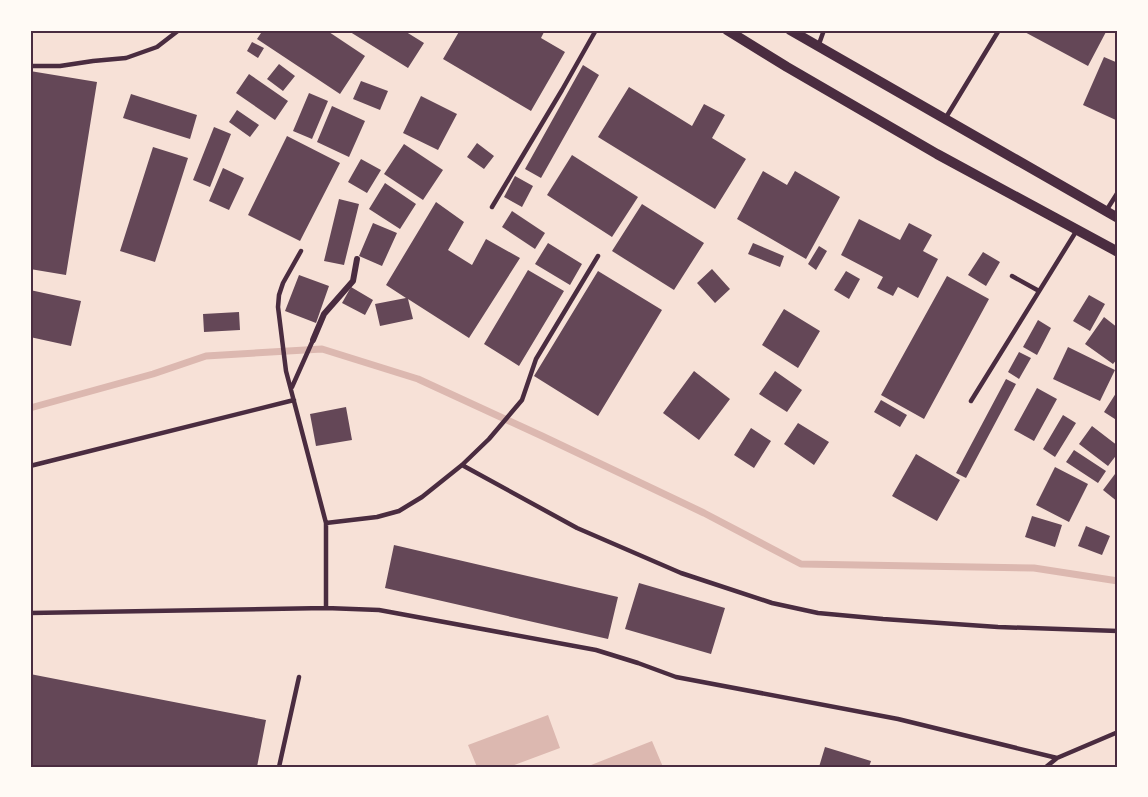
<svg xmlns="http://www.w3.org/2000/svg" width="1148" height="797" viewBox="0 0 1148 797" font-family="Quicksand,sans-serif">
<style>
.water{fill:#dcb8b0}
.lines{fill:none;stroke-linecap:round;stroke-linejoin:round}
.stream{stroke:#dcb8b0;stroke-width:7}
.building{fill:#644757}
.service{stroke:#4a2c40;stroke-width:4.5}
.minor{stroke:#4a2c40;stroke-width:6}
.tertiary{stroke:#4a2c40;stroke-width:10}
.neatline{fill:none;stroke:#4a2c40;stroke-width:2}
</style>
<rect width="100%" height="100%" fill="#f7e1d7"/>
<!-- water -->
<path class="water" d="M 548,715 L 560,748 L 509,767 L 477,767 L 468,745 Z
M 652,741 L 663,767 L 586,767 Z"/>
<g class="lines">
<!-- stream -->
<path class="stream" d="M 30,408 L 153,374 L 206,356 L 322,349 L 418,379 L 542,436 L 704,513 L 801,564 L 1034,568 L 1118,581"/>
</g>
<!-- building -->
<path class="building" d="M 263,30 L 326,30 L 365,56 L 340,94 L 257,39 Z
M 347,30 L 403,30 L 424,43 L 408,68 Z
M 460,30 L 545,30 L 541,38 L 565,52 L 531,111 L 443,59 Z
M 1021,30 L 1107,30 L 1088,66 Z
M 252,42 L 264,48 L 258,58 L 247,51 Z
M 1104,57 L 1118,63 L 1118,121 L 1083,105 Z
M 279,64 L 295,76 L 283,91 L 267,79 Z
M 583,65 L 599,75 L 541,178 L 525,169 Z
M 30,71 L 97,82 L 66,275 L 30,269 Z
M 249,74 L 288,101 L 275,120 L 236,93 Z
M 361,81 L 388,91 L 380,110 L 353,99 Z
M 629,87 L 692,126 L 704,104 L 725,115 L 712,138 L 746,159 L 715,209 L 598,137 Z
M 309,93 L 328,101 L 312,139 L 293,131 Z
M 131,94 L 197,115 L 190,139 L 123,118 Z
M 421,96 L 457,114 L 438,150 L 403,133 Z
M 332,106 L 365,121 L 349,157 L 317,142 Z
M 237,110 L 259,125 L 250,137 L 229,122 Z
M 214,127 L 231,134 L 210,187 L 193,180 Z
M 287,136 L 340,163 L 300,241 L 248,215 Z
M 477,143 L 494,156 L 484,169 L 467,157 Z
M 404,144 L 443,170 L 423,200 L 384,174 Z
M 153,147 L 188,158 L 155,262 L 120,251 Z
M 572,155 L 638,197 L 612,237 L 547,195 Z
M 361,159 L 381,170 L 367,193 L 348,182 Z
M 223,168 L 244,178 L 229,210 L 209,201 Z
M 763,171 L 787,185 L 795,171 L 840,197 L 806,259 L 737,219 Z
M 515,176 L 533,186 L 522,207 L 504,197 Z
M 385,183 L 416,204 L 400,229 L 369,209 Z
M 339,199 L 359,204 L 344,265 L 324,261 Z
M 436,202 L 464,222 L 448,250 L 472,265 L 486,239 L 520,258 L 469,338 L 408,299 L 413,319 L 380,326 L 375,304 L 406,298 L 386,285 Z
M 642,204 L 704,243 L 674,290 L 612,251 Z
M 512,211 L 545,233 L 535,249 L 502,227 Z
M 859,219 L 900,240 L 909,223 L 932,235 L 923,251 L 938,259 L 918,298 L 898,287 L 893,296 L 877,288 L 883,277 L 841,255 Z
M 373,223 L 397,233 L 382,266 L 359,256 Z
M 548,243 L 582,264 L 570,285 L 535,264 Z
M 753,243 L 784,256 L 780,267 L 748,254 Z
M 819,246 L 827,251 L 816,270 L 808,264 Z
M 983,252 L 1000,262 L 986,286 L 968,275 Z
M 712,269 L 730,289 L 715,303 L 697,283 Z
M 528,270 L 564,291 L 519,366 L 484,344 Z
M 598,271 L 662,310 L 598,416 L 534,376 Z
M 846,271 L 860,279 L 849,299 L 834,290 Z
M 299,275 L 329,286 L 316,323 L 285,311 Z
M 947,276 L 989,299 L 924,419 L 881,395 Z
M 351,287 L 373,300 L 365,315 L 342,303 Z
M 30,290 L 81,301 L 71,346 L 30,337 Z
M 1089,295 L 1105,304 L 1090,331 L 1073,321 Z
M 784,309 L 820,331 L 798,368 L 762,345 Z
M 239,312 L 240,330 L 204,332 L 203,314 Z
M 1104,317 L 1118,328 L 1118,358 L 1113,364 L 1085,344 Z
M 1038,320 L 1051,328 L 1037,355 L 1023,347 Z
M 1068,347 L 1115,370 L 1100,401 L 1053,379 Z
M 1019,352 L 1031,358 L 1019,379 L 1008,372 Z
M 694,371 L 730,399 L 699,440 L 663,413 Z
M 775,371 L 802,390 L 787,412 L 759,394 Z
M 1006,379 L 1016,384 L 966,478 L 956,473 Z
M 1037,388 L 1057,399 L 1034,441 L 1014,430 Z
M 1118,390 L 1118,421 L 1104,412 Z
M 881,400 L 907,415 L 900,427 L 874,412 Z
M 346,407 L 352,440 L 316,446 L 310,414 Z
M 1063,415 L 1076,423 L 1055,457 L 1043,449 Z
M 798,423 L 829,442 L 814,465 L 784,444 Z
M 1092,426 L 1118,446 L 1118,453 L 1108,466 L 1079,444 Z
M 751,428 L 771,441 L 754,468 L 734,455 Z
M 1074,450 L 1106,471 L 1098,483 L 1066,462 Z
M 916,454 L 960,480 L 937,521 L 892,496 Z
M 1055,467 L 1088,484 L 1069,522 L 1036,505 Z
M 1118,470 L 1118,502 L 1103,490 Z
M 1032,516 L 1062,525 L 1055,547 L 1025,537 Z
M 1086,526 L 1110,536 L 1102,555 L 1078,546 Z
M 394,545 L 618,597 L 608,639 L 385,588 Z
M 639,583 L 725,608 L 711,654 L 625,629 Z
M 30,674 L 266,720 L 257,767 L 30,767 Z
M 825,747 L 871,761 L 869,767 L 819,767 Z"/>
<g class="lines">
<!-- service -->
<path class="service" d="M 819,44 L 824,30
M 30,66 L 60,66 L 93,61 L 126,58 L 157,47 L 179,30
M 945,119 L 999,30
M 492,207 L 562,90 L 596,30
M 1106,211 L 1118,192
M 301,251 L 283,283 L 279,295 L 278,307 L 286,371 L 326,523 L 326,608
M 1012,276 L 1039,291
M 292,387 L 313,340
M 971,401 L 1077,230
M 462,465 L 577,528 L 681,573 L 772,603 L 818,613 L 883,619 L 998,627 L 1118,631
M 30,466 L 294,400
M 326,523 L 377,517 L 399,511 L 422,497 L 462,465 L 489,439 L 522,400 L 536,359 L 598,256
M 30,613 L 326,608 L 379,610 L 596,650 L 638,663 L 676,677 L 898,719 L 1057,758
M 279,767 L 299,677
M 1046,767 L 1057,758 L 1118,732"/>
<!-- minor -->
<path class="minor" d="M 313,340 L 324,314 L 353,281 L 357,259"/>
<!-- tertiary -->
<path class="tertiary" d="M 727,30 L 787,67 L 937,154 L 1118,252
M 790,30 L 1118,218"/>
</g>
<!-- border -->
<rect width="1148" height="797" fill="none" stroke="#fffaf5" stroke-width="63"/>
<rect x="32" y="32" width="1084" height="734" class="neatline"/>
</svg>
